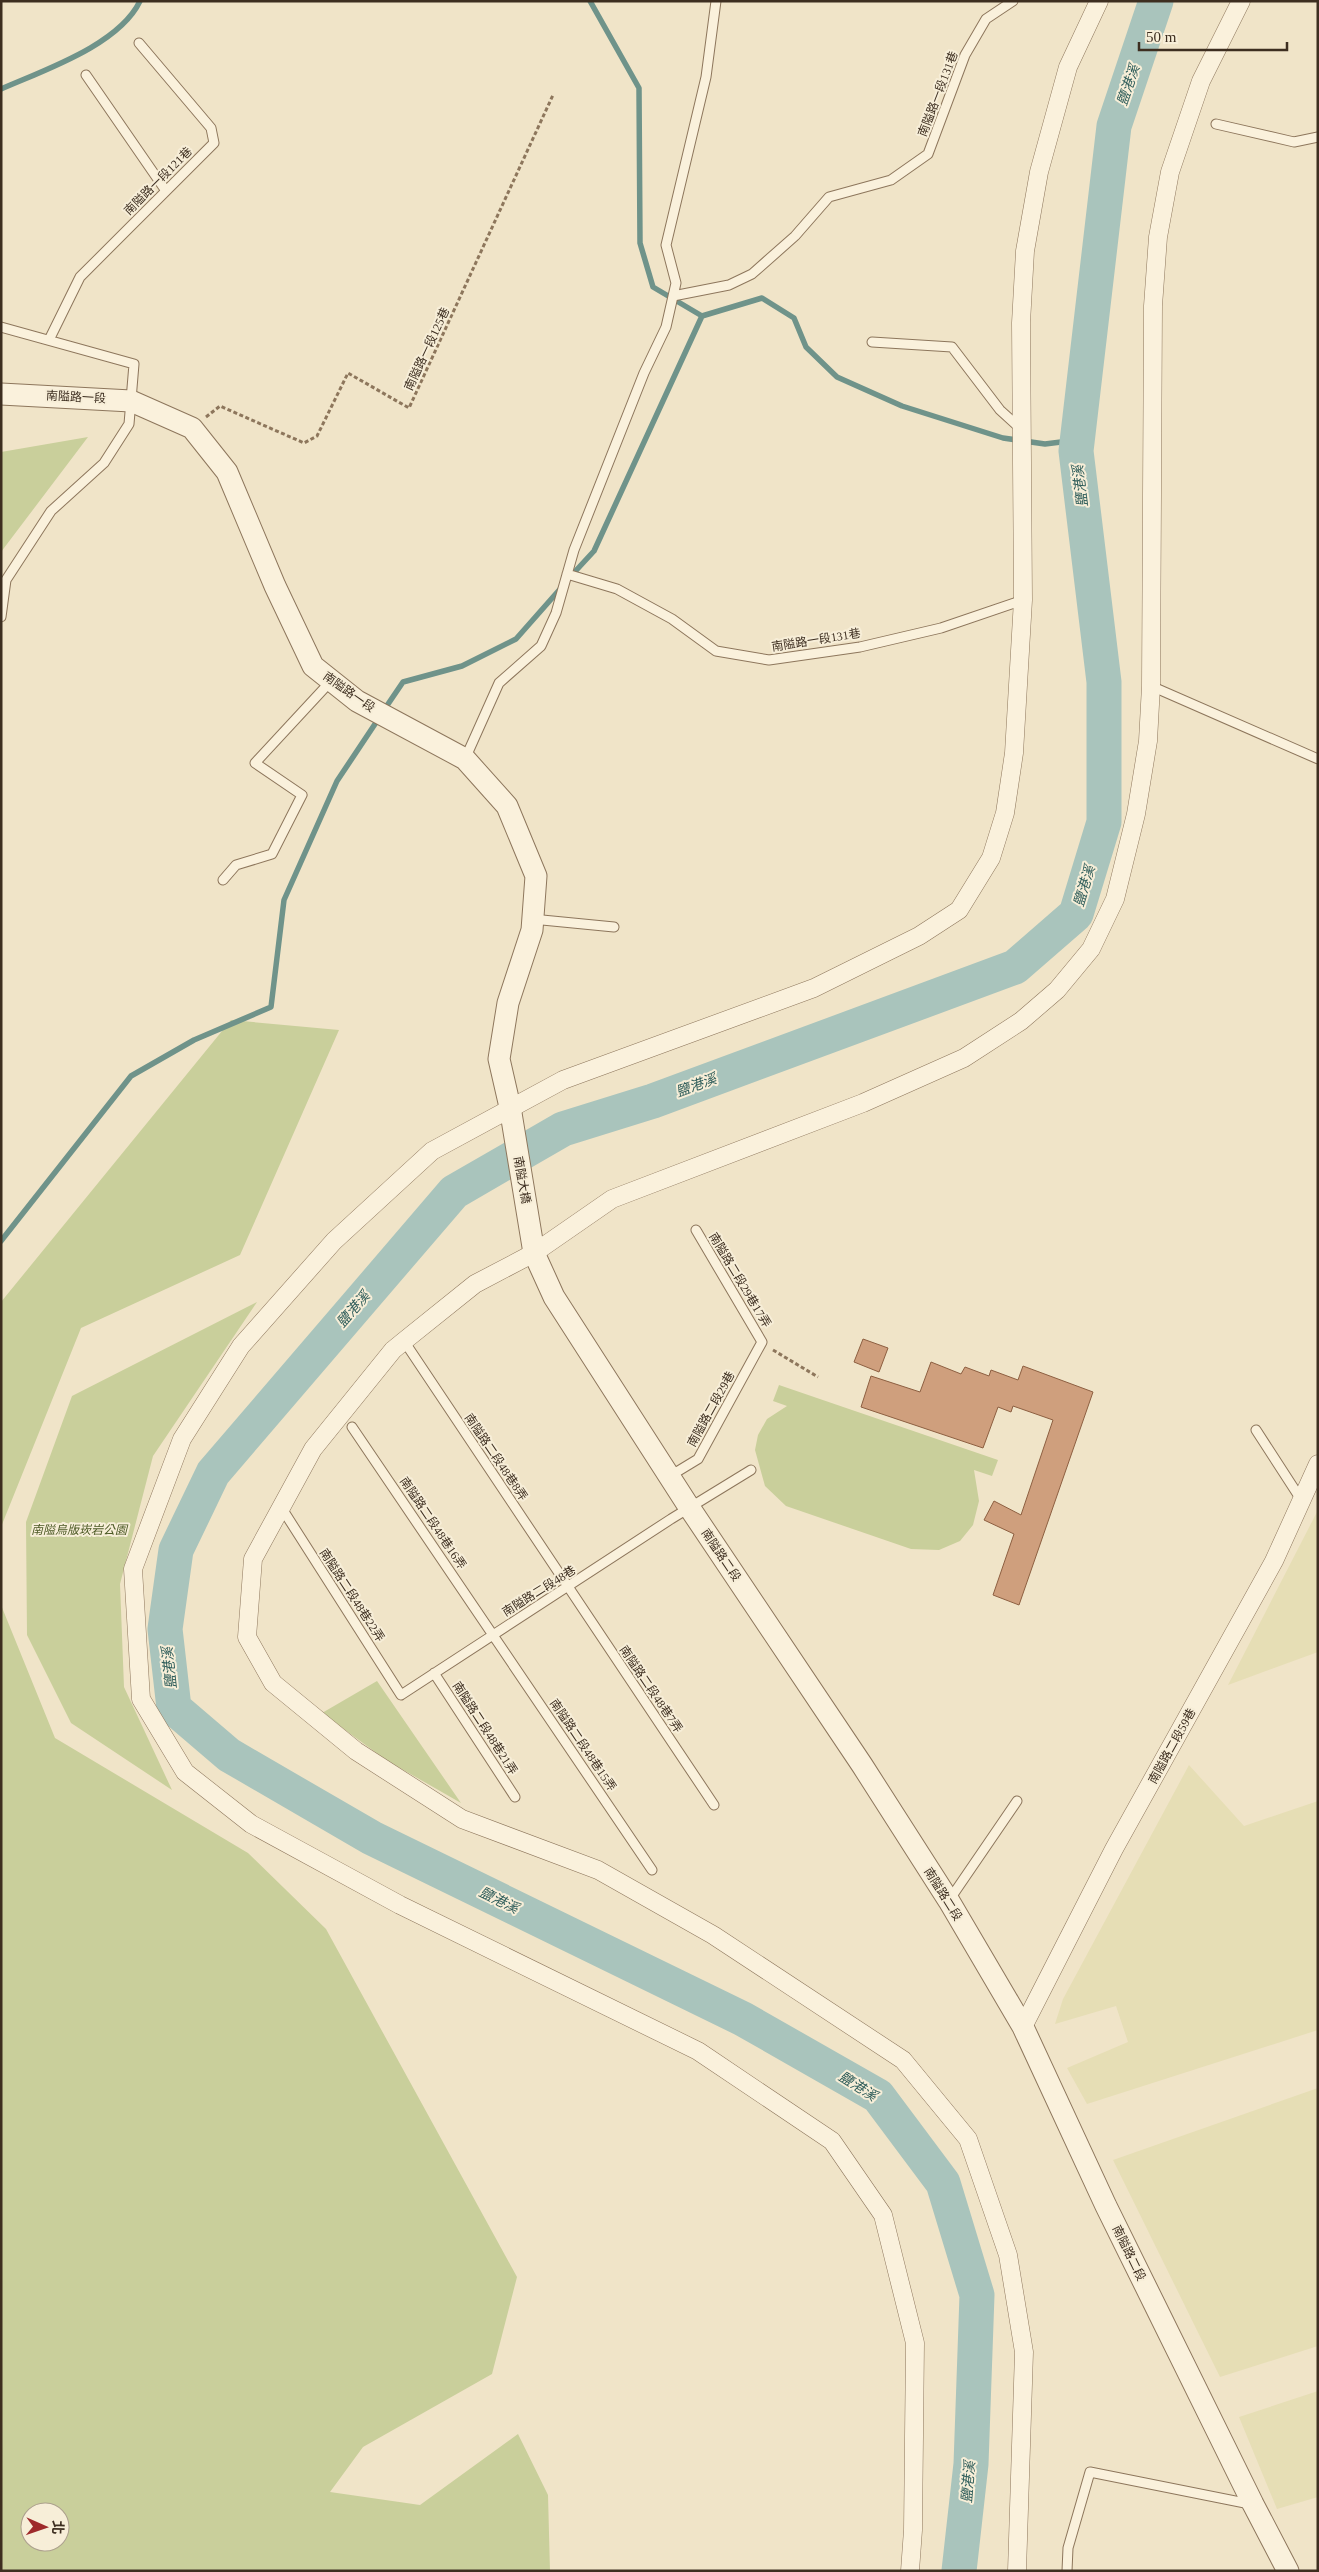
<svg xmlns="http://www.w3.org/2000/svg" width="1319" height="2572" viewBox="0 0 1319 2572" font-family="'Times New Roman','Noto Sans TC',serif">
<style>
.farmland{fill:#e6deb5}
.green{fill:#c9cf9b;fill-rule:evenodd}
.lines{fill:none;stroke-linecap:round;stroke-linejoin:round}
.stream{stroke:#6f938a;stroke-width:5.5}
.river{stroke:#a9c4bc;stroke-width:35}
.building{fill:#cf9f7d;stroke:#8d5f41}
.service-casing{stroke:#8d765c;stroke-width:11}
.minor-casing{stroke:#8d765c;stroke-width:19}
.tertiary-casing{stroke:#8d765c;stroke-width:23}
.path{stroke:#8d765c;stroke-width:3;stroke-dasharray:4 2.5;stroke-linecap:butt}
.service{stroke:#faf1dc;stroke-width:9}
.minor{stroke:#faf1dc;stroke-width:18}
.tertiary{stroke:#faf1dc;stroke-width:21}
.labels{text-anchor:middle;stroke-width:4;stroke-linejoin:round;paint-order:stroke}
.street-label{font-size:12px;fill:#3d2e20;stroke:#f7eed8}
.park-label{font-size:12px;font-style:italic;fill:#4d5a26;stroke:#f7eed8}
.water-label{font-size:14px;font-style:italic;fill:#2f5d5a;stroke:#f7eed8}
</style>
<rect width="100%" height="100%" fill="#f0e4c8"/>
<!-- farmland -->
<path class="farmland" d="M 1318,1510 L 1318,1652 L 1228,1685 Z
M 1189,1765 L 1244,1826 L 1318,1801 L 1318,2030 L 1087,2104 L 1067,2068 L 1128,2042 L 1116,2006 L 1055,2024 L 1063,1999 Z
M 1318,2088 L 1318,2346 L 1220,2377 L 1113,2160 Z
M 1318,2391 L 1318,2497 L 1277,2509 L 1239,2417 Z"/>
<!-- green -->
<path class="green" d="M 88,437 L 1,552 L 1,452 Z
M 231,1020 L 339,1030 L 240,1255 L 81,1328 L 1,1527 L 1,1302 Z
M 257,1302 L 153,1456 L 120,1584 L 124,1687 L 172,1790 L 71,1723 L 27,1635 L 26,1522 L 72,1396 Z
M 779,1385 L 998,1460 L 992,1476 L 974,1470 L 979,1501 L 973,1525 L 960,1541 L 939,1550 L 911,1549 L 786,1506 L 765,1486 L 755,1450 L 758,1435 L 767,1419 L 787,1406 L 773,1401 Z
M 1,1605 L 55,1738 L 248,1853 L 326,1929 L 517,2277 L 492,2374 L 363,2447 L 330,2492 L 420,2505 L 518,2434 L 548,2495 L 550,2571 L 1,2571 ZM 30,2512 L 60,2512 L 60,2542 L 30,2542 Z
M 377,1681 L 461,1803 L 386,1760 L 322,1713 Z"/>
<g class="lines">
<!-- stream -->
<path class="stream" d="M 590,1 L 639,88 L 640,243 L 653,287 L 702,316 L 762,298 L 794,318 L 806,347 L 837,377 L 902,406 L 1003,438 L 1045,444 L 1077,440
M 1,89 C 44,70 119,45 140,1
M 570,577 L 594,551 L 702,316
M 384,710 L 403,682 L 462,666 L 516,639 L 561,588
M 1,1241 L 131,1076 L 194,1040 L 271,1007 L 284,900 L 337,781 L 379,718"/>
<!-- river -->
<path class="river" d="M 959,2571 L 971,2464 L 977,2295 L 943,2183 L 878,2096 L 743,2019 L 372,1838 L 229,1755 L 174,1708 L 165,1629 L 176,1550 L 213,1473 L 454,1192 L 563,1129 L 653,1101 L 1015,967 L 1076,914 L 1104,822 L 1104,682 L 1076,451 L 1114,126 L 1156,1"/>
</g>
<!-- building -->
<path class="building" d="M 863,1339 L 888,1348 L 879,1372 L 854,1362 Z
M 931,1362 L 961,1374 L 965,1367 L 989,1376 L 991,1370 L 1018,1380 L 1023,1366 L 1093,1392 L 1019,1605 L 993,1595 L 1014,1534 L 984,1520 L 994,1501 L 1021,1515 L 1053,1420 L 1013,1406 L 1011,1412 L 998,1407 L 983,1448 L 861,1407 L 871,1376 L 920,1392 Z"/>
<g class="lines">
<defs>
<path id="service" d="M 86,75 L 166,191
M 1216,124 L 1294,142 L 1318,137
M 673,296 L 729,285 L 752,274 L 795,236 L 829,197 L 891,180 L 928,154 L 965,55 L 986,19 L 1013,1
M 1,327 L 134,364 L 129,424 L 104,463 L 51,511 L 6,580 L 1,617
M 49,340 L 80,277 L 214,143 L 211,128 L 139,43
M 872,342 L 952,347 L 1000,410 L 1022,430
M 567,574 L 617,589 L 672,619 L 716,651 L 769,660 L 860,647 L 941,628 L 1023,600
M 1151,686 L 1318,759
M 465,759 L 499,683 L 541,646 L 556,613 L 574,550 L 644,373 L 666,327 L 676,283 L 666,245 L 706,77 L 716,1
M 223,880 L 236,865 L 272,854 L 302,795 L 255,763 L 331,681
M 532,919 L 614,927
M 404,1341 L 714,1805
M 352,1427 L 652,1870
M 1256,1430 L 1302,1501
M 670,1476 L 698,1459 L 762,1342 L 696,1230
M 281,1507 L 401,1695 L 671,1519 L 751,1470
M 434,1673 L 515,1797
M 950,1899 L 1017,1801
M 1067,2571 L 1068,2548 L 1090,2472 L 1250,2504"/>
<path id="minor" d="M 1023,2027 L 1114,1849 L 1274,1561 L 1318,1464
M 910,2571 L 913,2530 L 915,2343 L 883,2215 L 832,2141 L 698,2051 L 400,1905 L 251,1824 L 185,1772 L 141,1699 L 133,1569 L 182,1439 L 241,1346 L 334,1241 L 432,1151 L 563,1080 L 814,988 L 919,936 L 959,910 L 991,858 L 1005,813 L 1014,753 L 1023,600 L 1021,323 L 1025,251 L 1039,172 L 1068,67 L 1099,1
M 1017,2571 L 1024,2352 L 1008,2255 L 968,2139 L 903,2060 L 713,1935 L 598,1870 L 462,1819 L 356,1751 L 273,1683 L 247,1637 L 253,1559 L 313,1449 L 393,1350 L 404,1341 L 475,1284 L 534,1253 L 612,1199 L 863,1103 L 964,1058 L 1021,1021 L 1057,990 L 1091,949 L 1115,899 L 1136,814 L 1148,741 L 1151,686 L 1153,306 L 1158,237 L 1170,172 L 1201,81 L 1241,1"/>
<path id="tertiary" d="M 1,394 L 131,401 L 192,428 L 227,472 L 275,586 L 313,666 L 357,701 L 465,759 L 507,806 L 536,876 L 532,930 L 508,1003 L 499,1059 L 510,1107 L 534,1253 L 554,1297 L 689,1507 L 862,1765 L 949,1901 L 1023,2027 L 1106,2206 L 1253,2504 L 1288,2571"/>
</defs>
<!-- service casing -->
<use href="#service" class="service-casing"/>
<!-- minor casing -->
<use href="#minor" class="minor-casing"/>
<!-- tertiary casing -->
<use href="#tertiary" class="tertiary-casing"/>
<!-- path -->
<path class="path" d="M 206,417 L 220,406 L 304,443 L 317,436 L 348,373 L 409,408 L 553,95
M 773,1350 L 818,1377"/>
<!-- service -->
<use href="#service" class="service"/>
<!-- minor -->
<use href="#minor" class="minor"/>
<!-- tertiary -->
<use href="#tertiary" class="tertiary"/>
</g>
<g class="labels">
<!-- street labels -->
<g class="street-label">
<text transform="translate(938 94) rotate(-69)" y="4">南隘路一段131巷</text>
<text transform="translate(158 181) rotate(-45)" y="4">南隘路一段121巷</text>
<text transform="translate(427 349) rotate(-65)" y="4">南隘路一段125巷</text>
<text transform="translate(76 397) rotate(3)" y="4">南隘路一段</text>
<text transform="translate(816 640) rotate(-9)" y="4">南隘路一段131巷</text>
<text transform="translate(349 692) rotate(35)" y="4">南隘路一段</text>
<text transform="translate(522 1180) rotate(80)" y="4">南隘大橋</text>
<text transform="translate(740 1280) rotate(59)" y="4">南隘路二段29巷17弄</text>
<text transform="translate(711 1409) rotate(-61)" y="4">南隘路二段29巷</text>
<text transform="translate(496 1457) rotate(56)" y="4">南隘路二段48巷8弄</text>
<text transform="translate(433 1523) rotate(56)" y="4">南隘路二段48巷16弄</text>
<text transform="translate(721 1555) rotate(56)" y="4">南隘路二段</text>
<text transform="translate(539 1591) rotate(-32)" y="4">南隘路二段48巷</text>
<text transform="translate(352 1595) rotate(57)" y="4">南隘路二段48巷22弄</text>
<text transform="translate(651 1689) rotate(56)" y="4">南隘路二段48巷7弄</text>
<text transform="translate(485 1728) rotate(57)" y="4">南隘路二段48巷21弄</text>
<text transform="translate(583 1745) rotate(56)" y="4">南隘路二段48巷15弄</text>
<text transform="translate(1172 1746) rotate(-61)" y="4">南隘路二段59巷</text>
<text transform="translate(943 1894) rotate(58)" y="4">南隘路二段</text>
<text transform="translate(1129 2253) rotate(64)" y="4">南隘路二段</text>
</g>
<!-- park labels -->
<g class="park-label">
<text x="79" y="1534">南隘烏版崁岩公園</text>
</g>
<!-- water labels -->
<g class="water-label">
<text transform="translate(1128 85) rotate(-71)" y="5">鹽港溪</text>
<text transform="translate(1080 486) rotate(-97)" y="5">鹽港溪</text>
<text transform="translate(1084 886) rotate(-73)" y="5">鹽港溪</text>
<text transform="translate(696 1085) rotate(-20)" y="5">鹽港溪</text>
<text transform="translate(353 1309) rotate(-49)" y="5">鹽港溪</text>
<text transform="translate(169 1668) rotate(-96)" y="5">鹽港溪</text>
<text transform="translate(499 1900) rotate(26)" y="5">鹽港溪</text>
<text transform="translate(858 2086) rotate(32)" y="5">鹽港溪</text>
<text transform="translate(968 2482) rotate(-85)" y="5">鹽港溪</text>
</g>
</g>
<!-- border -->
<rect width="1319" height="2572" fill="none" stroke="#3d2e20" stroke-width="5"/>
<!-- north arrow -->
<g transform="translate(45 2527) rotate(92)"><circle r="24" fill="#f7eed8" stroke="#ada18e"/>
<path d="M0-4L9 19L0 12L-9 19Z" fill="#9e2a2b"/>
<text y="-8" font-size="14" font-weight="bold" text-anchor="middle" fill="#3d2e20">北</text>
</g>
<!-- scale -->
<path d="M1139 42v8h148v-8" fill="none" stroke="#3d2e20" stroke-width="2.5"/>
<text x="1146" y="42" font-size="15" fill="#3d2e20" stroke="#f7eed8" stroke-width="4" paint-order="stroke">50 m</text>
</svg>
